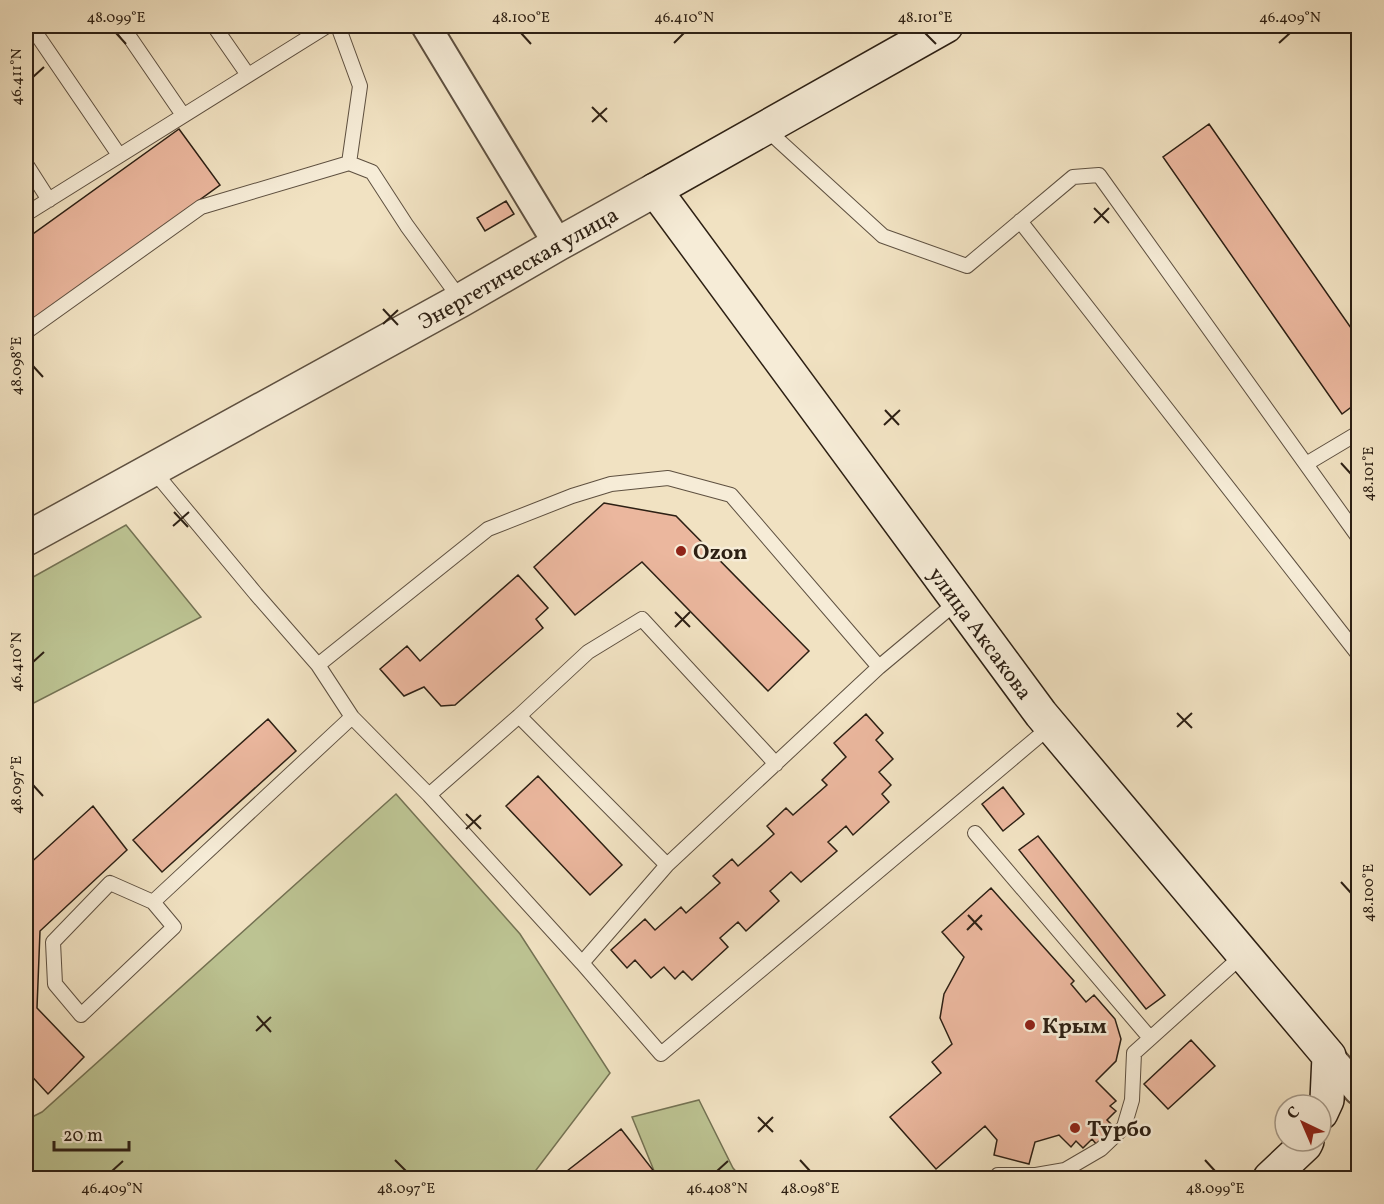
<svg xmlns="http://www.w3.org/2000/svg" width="1384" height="1204" viewBox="0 0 1384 1204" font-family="Vollkorn,serif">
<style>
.green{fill:#bcc392;stroke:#747253;stroke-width:1.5}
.building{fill:#ebb79e;stroke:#2d2014;stroke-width:1.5}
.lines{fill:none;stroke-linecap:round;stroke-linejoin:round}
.service-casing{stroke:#5e5040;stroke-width:16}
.minor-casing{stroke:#5e5040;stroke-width:32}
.tertiary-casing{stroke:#5e5040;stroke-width:36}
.secondary-casing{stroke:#2d2014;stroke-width:36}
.service{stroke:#f6ecd7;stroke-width:14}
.minor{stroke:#f6ecd7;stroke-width:28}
.tertiary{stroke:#f6ecd7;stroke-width:33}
.secondary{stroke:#f6ecd7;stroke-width:33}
.ticks{fill:none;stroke:#2d2014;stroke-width:2}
.poi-dot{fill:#8f2418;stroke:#f6ecd7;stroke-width:2}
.labels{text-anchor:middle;stroke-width:5;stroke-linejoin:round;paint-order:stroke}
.street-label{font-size:22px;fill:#2d2014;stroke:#f6ecd7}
.poi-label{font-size:22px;font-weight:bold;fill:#2d2014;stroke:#f6ecd7;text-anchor:start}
.neatline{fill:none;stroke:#2d2014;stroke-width:2}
.ticks-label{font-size:15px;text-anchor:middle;fill:#2d2014}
</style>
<rect width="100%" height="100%" fill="#f1e2c2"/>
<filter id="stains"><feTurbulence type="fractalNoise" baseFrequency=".00333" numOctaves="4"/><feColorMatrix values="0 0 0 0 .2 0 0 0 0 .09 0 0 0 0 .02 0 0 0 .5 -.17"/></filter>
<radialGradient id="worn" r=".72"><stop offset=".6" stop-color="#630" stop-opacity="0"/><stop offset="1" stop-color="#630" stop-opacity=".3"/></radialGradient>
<!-- green -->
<path class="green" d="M 126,525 L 201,617 L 26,707 L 26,581 Z
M 396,794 L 520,934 L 610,1073 L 530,1178 L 26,1178 L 26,1120 L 42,1112 Z
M 699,1100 L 733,1168 L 742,1178 L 657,1178 L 632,1117 Z"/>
<!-- building -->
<path class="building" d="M 1209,124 L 1358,338 L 1358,402 L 1342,414 L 1163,157 Z
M 179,129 L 220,185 L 26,326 L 26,239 Z
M 506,201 L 514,214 L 485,231 L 477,218 Z
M 604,503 L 676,516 L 809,651 L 768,691 L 642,562 L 575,615 L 534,567 Z
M 518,575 L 548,608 L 536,619 L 543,628 L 455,705 L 441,706 L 424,687 L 404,696 L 380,669 L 407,646 L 420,661 Z
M 866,714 L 883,733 L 876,740 L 893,759 L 879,772 L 891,785 L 882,794 L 889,802 L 853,835 L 846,826 L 828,842 L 837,851 L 801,882 L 791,872 L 770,891 L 779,901 L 746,931 L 738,922 L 720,938 L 728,947 L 692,980 L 683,971 L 675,979 L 664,967 L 651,978 L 635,960 L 627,968 L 611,950 L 645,919 L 655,930 L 681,907 L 686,913 L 720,883 L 713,876 L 732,859 L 738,866 L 774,834 L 767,826 L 786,808 L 793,815 L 827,785 L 822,780 L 846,757 L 834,743 Z
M 268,719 L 296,751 L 162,872 L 133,840 Z
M 538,776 L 622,865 L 590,895 L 506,806 Z
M 1003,787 L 1024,814 L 1003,831 L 982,804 Z
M 93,806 L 127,850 L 40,931 L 37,1008 L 84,1057 L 48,1094 L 26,1070 L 26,867 Z
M 1038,836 L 1165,995 L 1146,1009 L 1019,850 Z
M 991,888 L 1074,981 L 1071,984 L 1086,1002 L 1094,995 L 1115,1019 L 1121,1039 L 1116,1061 L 1096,1081 L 1116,1101 L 1110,1106 L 1116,1111 L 1107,1120 L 1114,1127 L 1097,1145 L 1092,1139 L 1083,1148 L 1076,1141 L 1071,1147 L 1059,1135 L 1035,1142 L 1029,1164 L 994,1155 L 997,1140 L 985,1126 L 936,1169 L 890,1117 L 941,1073 L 932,1062 L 952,1044 L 940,1018 L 944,994 L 964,957 L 942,932 Z
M 1191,1040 L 1215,1066 L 1168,1109 L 1144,1084 Z
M 621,1129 L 656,1174 L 650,1178 L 558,1178 Z"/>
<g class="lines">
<defs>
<path id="service" d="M 31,26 L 119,155
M 122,26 L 183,115
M 214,26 L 248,75
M 338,26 L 360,86 L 349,163 L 372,172 L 407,226 L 461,300
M 766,129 L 883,236 L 967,266 L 1073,177 L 1099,175 L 1358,537
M 26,164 L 49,200
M 26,214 L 327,26
M 1020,221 L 1358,654
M 26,332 L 201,207 L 349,163
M 1306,464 L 1358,433
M 152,469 L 256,594 L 318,665 L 352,717 L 153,902 L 110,883 L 53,942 L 55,984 L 81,1015 L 174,927 L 153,902
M 318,665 L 488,529 L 572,496 L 611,484 L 668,478 L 731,495 L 879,667 L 958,601
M 519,716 L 667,865
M 352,717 L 429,795 L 582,963 L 661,1054 L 1051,726
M 429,795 L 519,716 L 588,652 L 642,619 L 776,764
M 975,833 L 1150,1038
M 582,963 L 667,865 L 879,667
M 997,1178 L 998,1175 L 1036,1175 L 1065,1170 L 1101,1149 L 1124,1127 L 1132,1100 L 1134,1053 L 1243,955"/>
<path id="minor" d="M 426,26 L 558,244
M 1329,1056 L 1358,1090"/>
<g id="tertiary">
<path id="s1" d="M 26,539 L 461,300 L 558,244 L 655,190"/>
</g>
<g id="secondary">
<path id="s2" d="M 946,26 L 655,190 L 1041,714 L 1329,1056 L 1327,1100 L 1321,1113"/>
<path d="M 1270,1178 L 1305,1145 L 1307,1141"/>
</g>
</defs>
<!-- service casing -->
<use href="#service" class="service-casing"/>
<!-- minor casing -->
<use href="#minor" class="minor-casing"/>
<!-- tertiary casing -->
<use href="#tertiary" class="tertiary-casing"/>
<!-- secondary casing -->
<use href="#secondary" class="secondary-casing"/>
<!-- service -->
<use href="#service" class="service"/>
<!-- minor -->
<use href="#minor" class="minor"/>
<!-- tertiary -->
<use href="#tertiary" class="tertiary"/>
<!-- secondary -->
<use href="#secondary" class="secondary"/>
</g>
<!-- ticks -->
<path class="ticks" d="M 116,33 L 126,44M 521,33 L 531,44M 925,33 L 936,44M 674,43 L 684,33M 1279,43 L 1290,33M 33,77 L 44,67M 592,107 L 607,122M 592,122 L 607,108M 1094,208 L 1109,223M 1094,223 L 1109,208M 383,309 L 398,325M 383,324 L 398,310M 33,366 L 43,377M 885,410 L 899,425M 884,425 L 900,410M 1341,463 L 1351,474M 174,512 L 188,527M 173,526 L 189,512M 675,612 L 690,627M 675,627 L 690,612M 33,662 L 44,652M 1177,713 L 1192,728M 1177,727 L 1192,713M 33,785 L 43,796M 466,814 L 481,829M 466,829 L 481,815M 1341,882 L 1351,893M 968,915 L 982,930M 967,930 L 982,915M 257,1016 L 271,1032M 256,1031 L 271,1017M 758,1117 L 773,1132M 758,1132 L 773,1117M 395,1160 L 406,1171M 800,1160 L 810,1171M 1205,1160 L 1215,1171M 112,1171 L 123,1161M 717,1171 L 728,1161"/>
<!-- markers -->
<g class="poi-dot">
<circle cx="681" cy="551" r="6"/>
<circle cx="1030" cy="1025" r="6"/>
<circle cx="1075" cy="1128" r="6"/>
</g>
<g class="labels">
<!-- street labels -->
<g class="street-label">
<text dy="8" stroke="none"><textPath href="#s1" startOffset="562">Энергетическая улица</textPath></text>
<text dy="8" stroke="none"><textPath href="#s2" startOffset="884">улица Аксакова</textPath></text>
</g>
<!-- poi labels -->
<g class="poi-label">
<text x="693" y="559">Ozon</text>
<text x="1042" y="1033">Крым</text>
<text x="1087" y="1136">Турбо</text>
</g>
</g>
<!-- margin -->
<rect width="1384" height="1204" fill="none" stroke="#f1e2c2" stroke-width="66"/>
<!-- north arrow -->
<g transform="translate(1303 1123) rotate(316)"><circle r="28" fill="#f6ecd7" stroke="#a69a89" stroke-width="1.5"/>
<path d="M0-4.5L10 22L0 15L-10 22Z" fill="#8f2418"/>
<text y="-9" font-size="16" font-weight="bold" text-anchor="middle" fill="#2d2014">С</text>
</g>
<!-- scale -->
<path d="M54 1141v9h75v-9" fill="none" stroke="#2d2014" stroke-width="3"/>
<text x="63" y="1141" font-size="18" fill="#2d2014" stroke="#f6ecd7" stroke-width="4.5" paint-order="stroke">20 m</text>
<rect x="33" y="33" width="1318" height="1138" class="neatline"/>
<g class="ticks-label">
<text x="116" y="22">48.099°E</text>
<text x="521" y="22">48.100°E</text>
<text x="684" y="22">46.410°N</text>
<text x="925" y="22">48.101°E</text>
<text x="1290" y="22">46.409°N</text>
<text transform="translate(16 77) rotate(-90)" y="5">46.411°N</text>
<text transform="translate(16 366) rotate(-90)" y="5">48.098°E</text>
<text transform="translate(1368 474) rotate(-90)" y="5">48.101°E</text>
<text transform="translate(16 662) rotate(-90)" y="5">46.410°N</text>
<text transform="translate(16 785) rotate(-90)" y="5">48.097°E</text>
<text transform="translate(1368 893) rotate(-90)" y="5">48.100°E</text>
<text x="112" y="1193">46.409°N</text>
<text x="406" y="1193">48.097°E</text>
<text x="717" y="1193">46.408°N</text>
<text x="810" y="1193">48.098°E</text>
<text x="1215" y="1193">48.099°E</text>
</g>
<rect width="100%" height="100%" filter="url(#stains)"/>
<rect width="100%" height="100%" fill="url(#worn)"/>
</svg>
